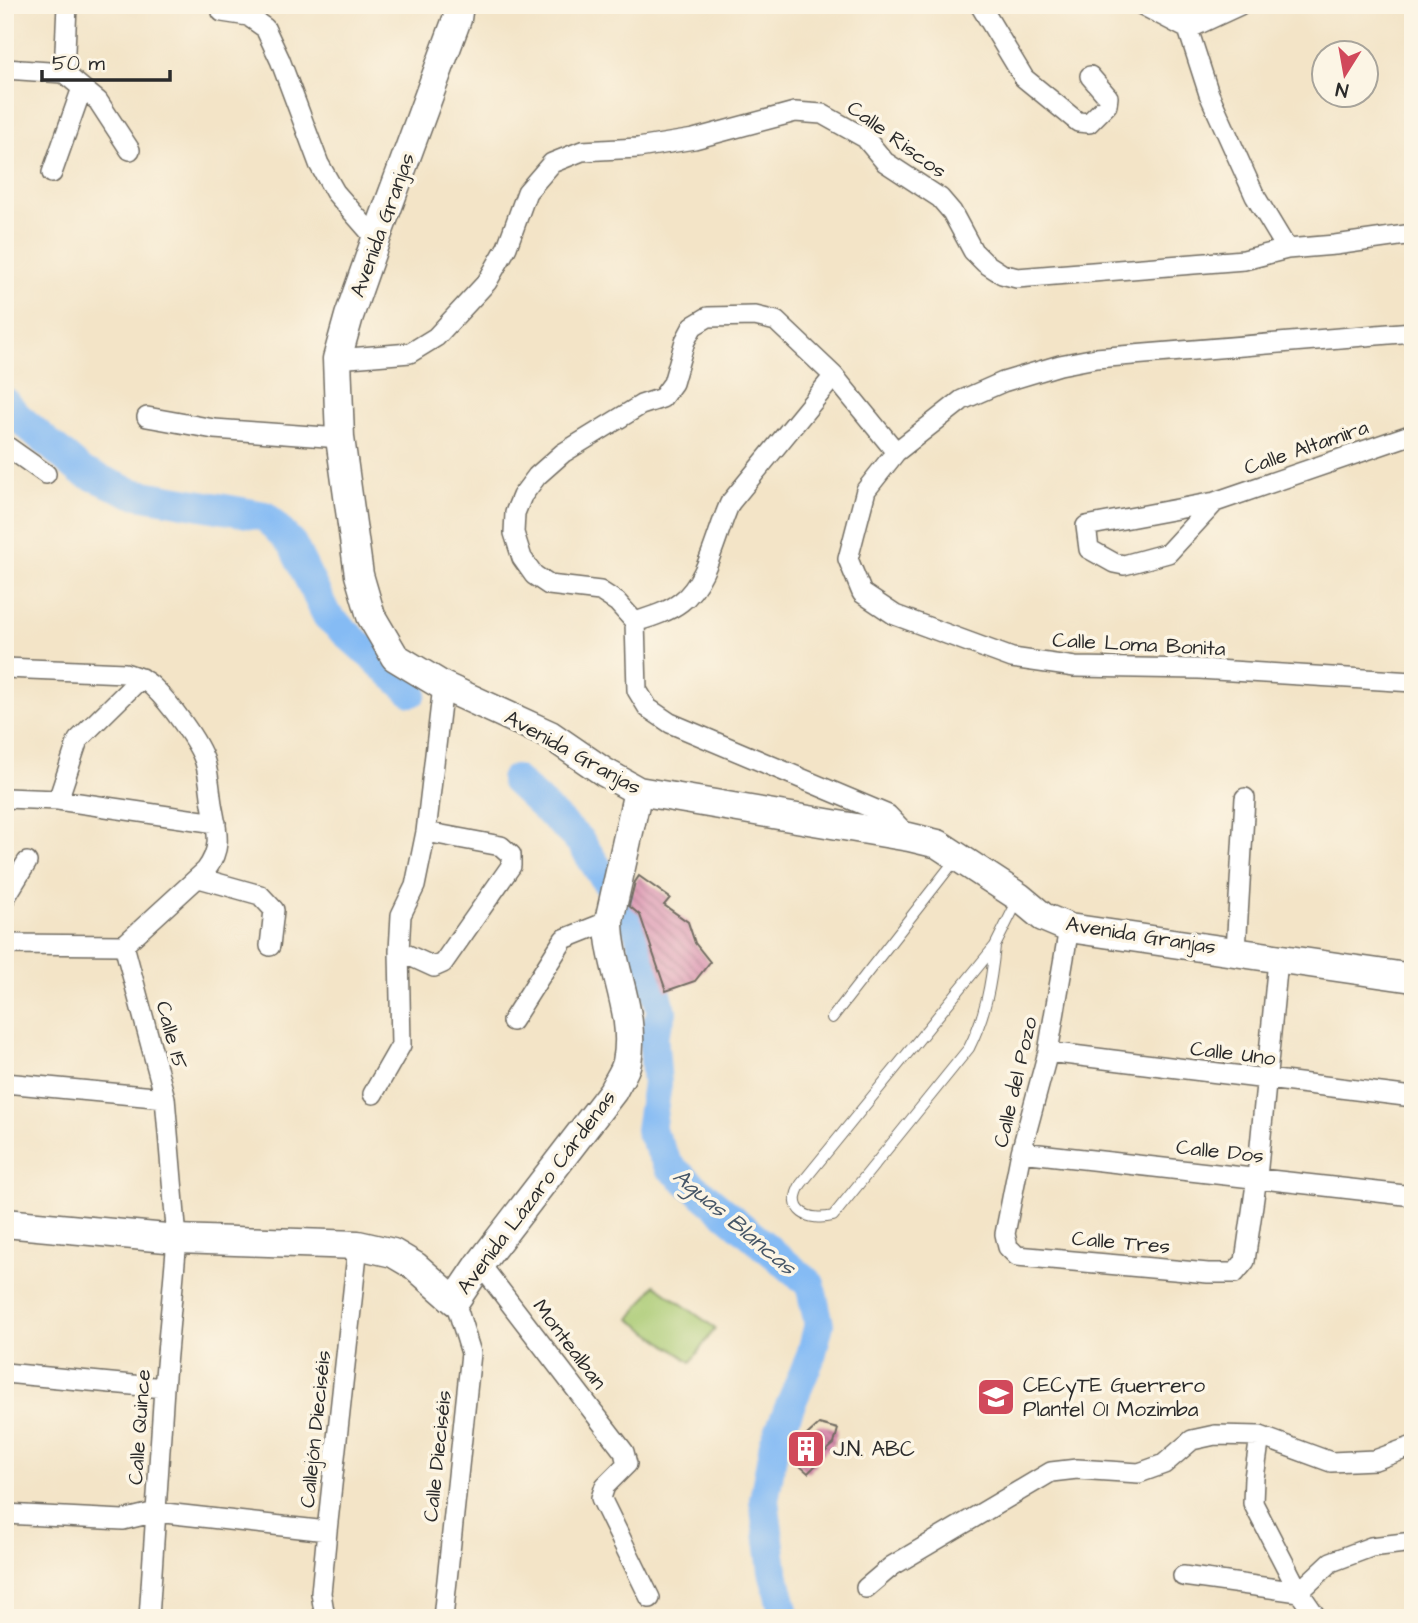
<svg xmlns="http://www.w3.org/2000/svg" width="1418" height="1623" viewBox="0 0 1418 1623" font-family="'Architects Daughter',sans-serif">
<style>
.garden{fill:#aacb74;stroke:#6a7b50;stroke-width:2}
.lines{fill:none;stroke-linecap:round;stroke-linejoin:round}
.river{stroke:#85bbf4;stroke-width:30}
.building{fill:url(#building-back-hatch)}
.service-casing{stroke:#716c62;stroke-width:12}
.minor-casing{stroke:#716c62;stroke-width:22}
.secondary-casing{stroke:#716c62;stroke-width:31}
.service{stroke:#fff;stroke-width:10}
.minor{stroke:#fff;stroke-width:19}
.secondary{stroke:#fff;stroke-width:28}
.labels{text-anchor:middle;stroke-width:7;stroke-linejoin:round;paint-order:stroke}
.street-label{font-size:21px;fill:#2b2b2b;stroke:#fcf5e5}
.poi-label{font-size:21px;fill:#2b2b2b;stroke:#fcf5e5;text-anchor:start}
.water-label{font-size:23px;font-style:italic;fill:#465667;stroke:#fcf5e5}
</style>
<defs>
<pattern id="building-back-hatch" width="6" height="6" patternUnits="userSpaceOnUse" patternTransform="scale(1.75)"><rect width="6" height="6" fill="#d98eae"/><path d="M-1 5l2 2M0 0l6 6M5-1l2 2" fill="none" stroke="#b0748e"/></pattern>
</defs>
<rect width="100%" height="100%" fill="#fcf5e5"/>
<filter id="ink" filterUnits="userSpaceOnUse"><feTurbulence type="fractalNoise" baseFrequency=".0143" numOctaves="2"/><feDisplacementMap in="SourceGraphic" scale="14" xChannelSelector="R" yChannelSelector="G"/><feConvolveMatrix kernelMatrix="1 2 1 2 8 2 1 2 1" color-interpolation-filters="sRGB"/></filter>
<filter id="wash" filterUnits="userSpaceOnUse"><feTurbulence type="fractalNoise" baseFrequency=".00686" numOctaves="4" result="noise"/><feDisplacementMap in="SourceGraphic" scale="28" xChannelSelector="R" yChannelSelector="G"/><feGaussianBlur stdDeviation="1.57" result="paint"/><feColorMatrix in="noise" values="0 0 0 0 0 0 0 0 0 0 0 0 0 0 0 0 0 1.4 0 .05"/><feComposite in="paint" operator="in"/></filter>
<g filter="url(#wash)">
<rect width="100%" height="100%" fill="#f3e4c7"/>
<!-- garden -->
<path class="garden" d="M 655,1285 L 715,1328 L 691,1362 L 630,1319 Z"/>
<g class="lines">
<!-- river -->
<path class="river" d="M 5,402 L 18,417 L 81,471 L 132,493 L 265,516 L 292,544 L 327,616 L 412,692
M 515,780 L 580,841 L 638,930 L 662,1012 L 653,1035 L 657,1084 L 650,1130 L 669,1166 L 810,1284 L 819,1324 L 811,1356 L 774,1444 L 764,1500 L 773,1571 L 785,1618"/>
</g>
<g id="blocks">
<!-- building -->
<path class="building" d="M 639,876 L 670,898 L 664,905 L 688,922 L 695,943 L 710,962 L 695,981 L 666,991 L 640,915 L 629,906 L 635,882 Z
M 819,1424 L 838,1429 L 834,1444 L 817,1459 L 817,1464 L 808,1473 L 793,1460 L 795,1452 L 807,1435 Z"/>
</g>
</g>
<g filter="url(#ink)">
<use href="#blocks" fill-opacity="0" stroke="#716c62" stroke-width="2"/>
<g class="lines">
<defs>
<path id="service" d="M 995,946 C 991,984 986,1014 969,1048 L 833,1216 C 809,1222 785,1211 801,1184 L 995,946 L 1018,900
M 832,1018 L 956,859"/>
<path id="minor" d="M 980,5 L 1024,78 L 1078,122 L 1089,123 L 1107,105 L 1108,97 L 1090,76
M 1142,5 L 1188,29 L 1240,5
M 1191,5 L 1188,29 L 1209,94 L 1255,196 L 1287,249
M 222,12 L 248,16 L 265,28 L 280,60 L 319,164 L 335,192 L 376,239
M 5,69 L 64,73
M 64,73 L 67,5
M 82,88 L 98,101 L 130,150
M 52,173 L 82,88 L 64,73
M 1413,332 L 1096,358 L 1060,365 L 1003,382 L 962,400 L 896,452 L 866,490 L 848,559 L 862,593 L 895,615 L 1012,658 L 1075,667 L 1199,669 L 1413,682
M 337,359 L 410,353 L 436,337 L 487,282 L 507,247 L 527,192 L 552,163 L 582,151 L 638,148 L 694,139 L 795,112 L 822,114 L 865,138 L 885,162 L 940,198 L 952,212 L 973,251 L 985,263 L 1002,274 L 1017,278 L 1244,260 L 1287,249 L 1335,245 L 1413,234
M 147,417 L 214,429 L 340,438
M 5,445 L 46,474
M 896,452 L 834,376 L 776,321 L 755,316 L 708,317 L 693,326 L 685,341 L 673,383 L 662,398 L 641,405 L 563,453 L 537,476 L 522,496 L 515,513 L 514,533 L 522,558 L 534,575 L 549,585 L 600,591 L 617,602 L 635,622 L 637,690 L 648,708 L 670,723 L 888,815 L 909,837
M 1215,502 L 1168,553 L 1124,565 L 1114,563 L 1089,549 L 1086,526 L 1215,502 L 1413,434
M 635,622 C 651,617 668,612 681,602 C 708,582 716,533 730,503 L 834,376
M 5,668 L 125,673 C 135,676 145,679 153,687 C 169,702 199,742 205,762 C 209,775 210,790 212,804 C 217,831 223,847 206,870 L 124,945 L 165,1098 L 177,1239 L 164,1388 L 149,1618
M 5,798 L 58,800 L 216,823
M 58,800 L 78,740 L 141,678
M 199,878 L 260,895 L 274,910 L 270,946
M 5,898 L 27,862
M 1069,928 L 1048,1052 L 1021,1152 L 1005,1234 L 1008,1247 L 1017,1256 L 1208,1273 L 1235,1273 L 1245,1261 L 1257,1177 L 1278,960
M 5,944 L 124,945
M 1236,950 L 1245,798
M 399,951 L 434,967 L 443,963 L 511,866 L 511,855 L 501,846 L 426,832
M 512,1021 L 564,939 L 609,921
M 1048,1052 L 1413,1097
M 5,1083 L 165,1098
M 373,1094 L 401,1045 L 399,951 L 401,915 L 415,886 L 426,832 L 443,686
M 1021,1152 L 1413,1196
M 480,1264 L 624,1452 L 627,1464 L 605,1486 L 601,1498 L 650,1598
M 5,1373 L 164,1388
M 1260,1436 L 1254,1478 L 1253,1503 L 1299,1592 L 1317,1618
M 5,1514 L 123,1520 L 156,1512 L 327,1531
M 1183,1576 L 1299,1592 L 1331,1562 L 1371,1547 L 1413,1542
M 866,1588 L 892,1566 L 1051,1472 L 1077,1469 L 1139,1473 L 1164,1464 L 1192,1440 L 1215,1435 L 1260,1436 L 1331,1462 L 1375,1460 L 1413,1446
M 325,1618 L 321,1593 L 327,1531 L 358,1245
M 443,1618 L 471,1353 L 455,1301"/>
<path id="secondary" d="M 459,5 L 457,19 L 376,239 L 349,316 L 337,359 L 340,438 L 359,575 L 371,616 L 395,657 L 443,686 L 550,735 L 604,772 L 638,791 L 909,837 L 938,844 L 1019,897 L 1043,917 L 1069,928 L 1413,978
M 5,1223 L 177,1239 L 358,1245 L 393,1253 L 415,1266 L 455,1301 L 480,1264 L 613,1091 C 617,1082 625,1072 627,1062 C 637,1013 609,968 609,921 L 638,791"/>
</defs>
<!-- service casing -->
<use href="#service" class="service-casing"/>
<!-- minor casing -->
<use href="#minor" class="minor-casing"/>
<!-- secondary casing -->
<use href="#secondary" class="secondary-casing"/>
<!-- service -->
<use href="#service" class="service"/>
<!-- minor -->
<use href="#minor" class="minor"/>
<!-- secondary -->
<use href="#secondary" class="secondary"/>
</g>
</g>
<!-- icons -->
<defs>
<symbol id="school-square" viewBox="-11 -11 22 22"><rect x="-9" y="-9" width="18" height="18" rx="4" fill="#d1495b" stroke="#fcf5e5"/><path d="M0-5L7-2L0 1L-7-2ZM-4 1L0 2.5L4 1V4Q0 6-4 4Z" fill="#fff"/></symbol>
<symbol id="building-square" viewBox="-11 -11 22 22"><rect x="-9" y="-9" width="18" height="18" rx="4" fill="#d1495b" stroke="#fcf5e5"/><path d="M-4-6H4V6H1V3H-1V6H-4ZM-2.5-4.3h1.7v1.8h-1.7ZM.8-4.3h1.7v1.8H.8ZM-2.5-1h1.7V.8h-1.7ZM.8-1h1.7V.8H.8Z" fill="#fff"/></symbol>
</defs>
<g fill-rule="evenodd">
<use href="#school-square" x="974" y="1375" width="44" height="44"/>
<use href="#building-square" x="784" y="1427" width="44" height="44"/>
</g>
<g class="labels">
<!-- street labels -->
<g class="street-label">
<text transform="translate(897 139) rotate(36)" y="7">Calle Riscos</text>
<text transform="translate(382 225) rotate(-70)" y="7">Avenida Granjas</text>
<text transform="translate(1306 447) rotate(-19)" y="7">Calle Altamira</text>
<text transform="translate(1139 644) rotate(3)" y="7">Calle Loma Bonita</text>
<text transform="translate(573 752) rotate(29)" y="7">Avenida Granjas</text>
<text transform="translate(1141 935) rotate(9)" y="7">Avenida Granjas</text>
<text transform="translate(172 1035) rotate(75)" y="7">Calle 15</text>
<text transform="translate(1233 1053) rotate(7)" y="7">Calle Uno</text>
<text transform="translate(1015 1082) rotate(-77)" y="7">Calle del Pozo</text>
<text transform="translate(1220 1151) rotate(6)" y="7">Calle Dos</text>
<text transform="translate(536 1192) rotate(-53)" y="7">Avenida Lázaro Cárdenas</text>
<text transform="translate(1121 1242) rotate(5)" y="7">Calle Tres</text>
<text transform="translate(570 1344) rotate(53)" y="7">Montealban</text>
<text transform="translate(139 1427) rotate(-86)" y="7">Calle Quince</text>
<text transform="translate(315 1429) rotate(-84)" y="7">Callejón Dieciséis</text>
<text transform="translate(437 1456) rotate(-84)" y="7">Calle Dieciséis</text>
</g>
<!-- poi labels -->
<g class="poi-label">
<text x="1023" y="1392">CECyTE Guerrero<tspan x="1023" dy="24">Plantel 01 Mozimba</tspan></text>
<text x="833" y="1456">J.N. ABC</text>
</g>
<!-- water labels -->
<g class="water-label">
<text transform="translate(735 1221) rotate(40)" y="8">Aguas Blancas</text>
</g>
</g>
<!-- margin -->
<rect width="1418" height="1623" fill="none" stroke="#fcf5e5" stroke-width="28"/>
<!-- north arrow -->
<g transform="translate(1345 74) rotate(191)"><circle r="33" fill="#fcf5e5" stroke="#a8a49b" stroke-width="2"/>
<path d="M0-5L12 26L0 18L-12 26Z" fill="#d1495b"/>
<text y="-10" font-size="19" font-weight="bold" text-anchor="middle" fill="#2b2b2b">N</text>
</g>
<!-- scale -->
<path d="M42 70v10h128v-10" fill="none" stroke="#2b2b2b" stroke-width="3.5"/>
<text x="52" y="70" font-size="21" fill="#2b2b2b" stroke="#fcf5e5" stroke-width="5" paint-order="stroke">50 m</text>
</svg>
